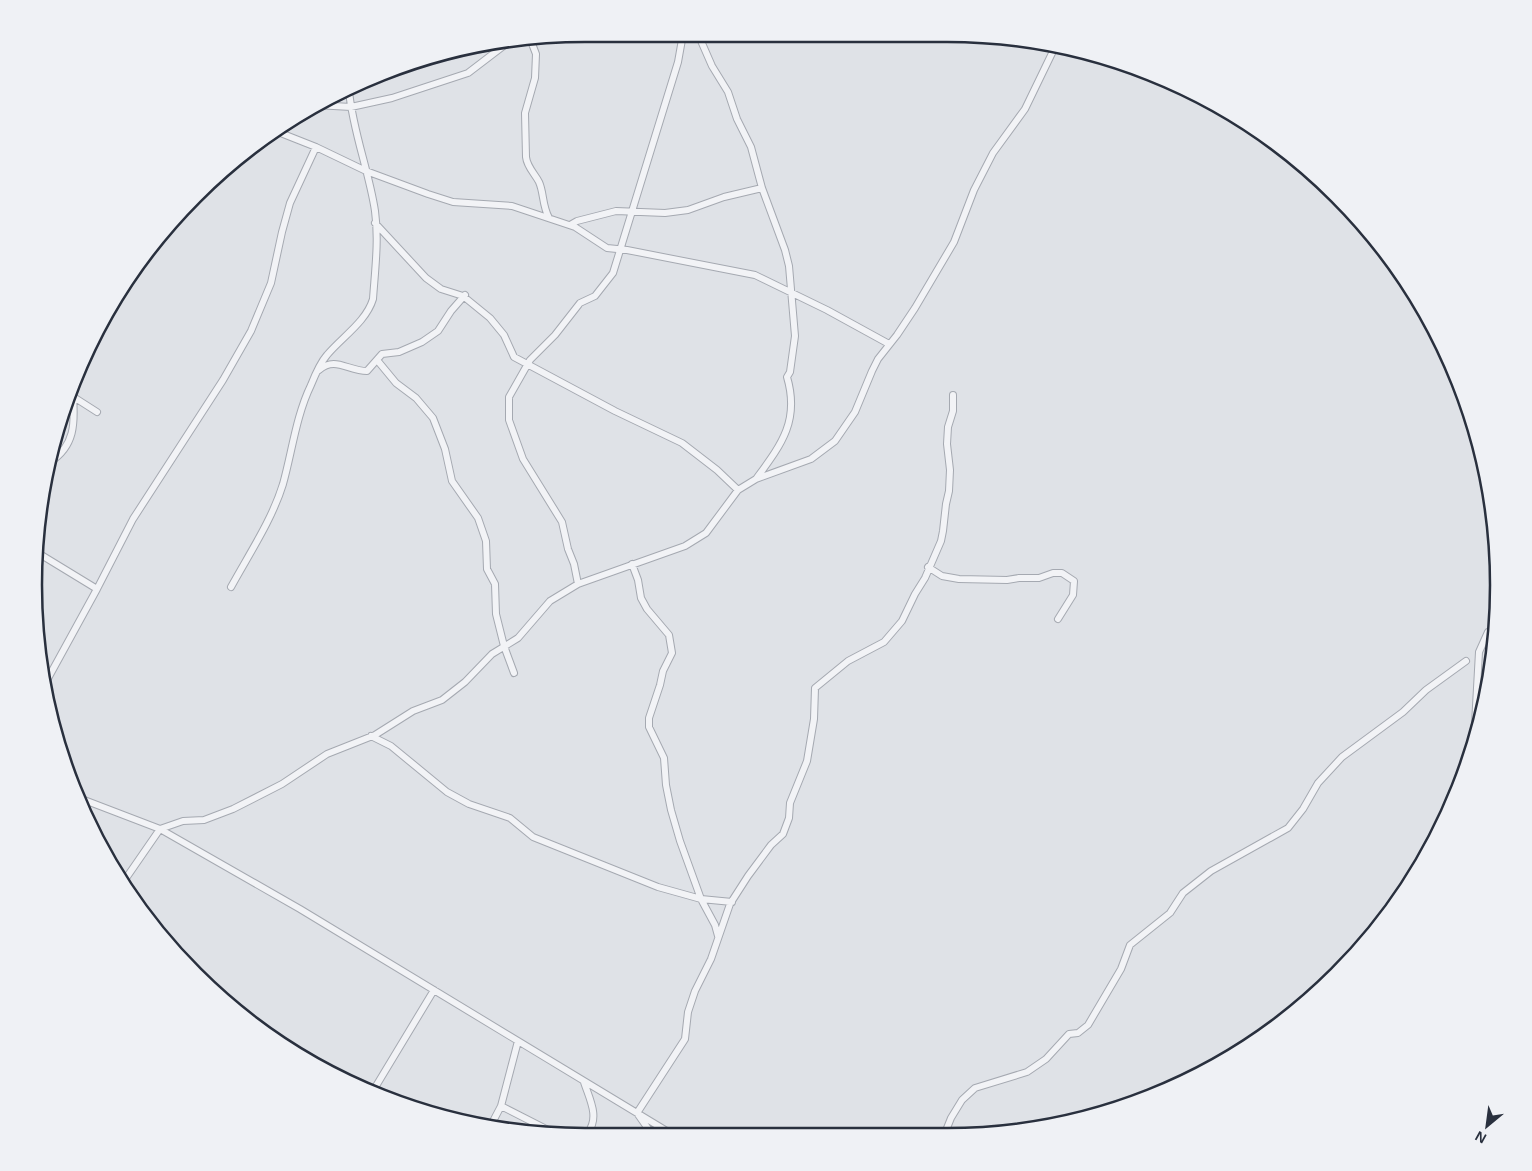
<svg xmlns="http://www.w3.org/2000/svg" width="1532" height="1171" viewBox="0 0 1532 1171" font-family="Helvetica,sans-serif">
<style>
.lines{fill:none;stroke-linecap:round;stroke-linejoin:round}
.street-casing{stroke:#a5a9b1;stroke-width:8}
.street{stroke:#f2f3f6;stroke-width:6}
.rim{fill:none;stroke:#29303e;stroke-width:2.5}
</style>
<rect width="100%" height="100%" fill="#dfe2e7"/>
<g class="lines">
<defs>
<path id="street" d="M 698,34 L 712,66 L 728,92 L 737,119 L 751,147 L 762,188 L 785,250 L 789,266 L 795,336 L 790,372 L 787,377 C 800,421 781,445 756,479
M 531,41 L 536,54 L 535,78 L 525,113 L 526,157 C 527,167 535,174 539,182 C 544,193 542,205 549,218
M 316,105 L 351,107 L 392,98 L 468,73 L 506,44
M 278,132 L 316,147 L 366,171 L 428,194 L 453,202 L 512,206 L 575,227 L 607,248 L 627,250 L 755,275 L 827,310 L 889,344
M 375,223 L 426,278 L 441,289 L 463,296 L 490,318 L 504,335 L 514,357 L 615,411 L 682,443 L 717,470 L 738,490
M 570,225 L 577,221 L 616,211 L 665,213 L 688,210 L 724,197 L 762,188
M 377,360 L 396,383 L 416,398 L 433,418 L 445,449 L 452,481 L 478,518 L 486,541 L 487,569 L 495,584 L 496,614 L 504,646 L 514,673
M 319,370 C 335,356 348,371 367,371 L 382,354 L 399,352 L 422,342 L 438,331 L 451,311 L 465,295
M 72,396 L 97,412
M 50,462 C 75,446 75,423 73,396
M 38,553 L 97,589
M 632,564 L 638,580 L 641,598 L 647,609 L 669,635 L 672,653 L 663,671 L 660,685 L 649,718 L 649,727 L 664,758 L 666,785 L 671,810 L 680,841 L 701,899 L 715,925 L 718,936
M 928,567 L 942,576 L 959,579 L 1007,580 L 1019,578 L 1039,578 L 1053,573 L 1062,573 L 1074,581 L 1073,595 L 1058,619
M 578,584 L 574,564 L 568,549 L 562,522 L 523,459 L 509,420 L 509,397 L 530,360 L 555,335 L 580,303 L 595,296 L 613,273 L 678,62 L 683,34
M 231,587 C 249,554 272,520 283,484 C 292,452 296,416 311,385 C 315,375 320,363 327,355 C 342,337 366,322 373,299 C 375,270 379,240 375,211 C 369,171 353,132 349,91
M 46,682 L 97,589 L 133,519 L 223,380 L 251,331 L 271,283 L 282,232 L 290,203 L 316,147
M 371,736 L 391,746 L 447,792 L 469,804 L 510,818 L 533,837 L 658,887 L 701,899 L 732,902
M 1461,781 L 1475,724 L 1479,652 L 1488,632
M 79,798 L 160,829 L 300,909 L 670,1133
M 122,884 L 160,829 L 183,821 L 204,820 L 233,809 L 282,784 L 327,754 L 375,735 L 413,711 L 442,700 L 465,682 L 492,654 L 518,638 L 550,601 L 578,584 L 685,546 L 706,533 L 738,490 L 756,479 L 811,459 L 835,441 L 855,412 L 872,371 L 878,359 L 897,335 L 915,308 L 954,242 L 974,190 L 993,153 L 1025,109 L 1055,47
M 584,1082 C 589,1098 600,1117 588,1132
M 373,1091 L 434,990
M 501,1106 L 552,1132
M 490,1127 L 501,1106 L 518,1041
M 651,1133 L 637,1113 L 685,1039 L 688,1012 L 695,991 L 711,959 L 730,904 L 748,876 L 771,845 L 783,834 L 789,818 L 790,803 L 807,761 L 814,719 L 815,688 L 848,661 L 884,642 L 902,621 L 915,594 L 925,578 L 941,541 L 943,531 L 946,504 L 949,491 L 950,470 L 947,444 L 948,427 L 953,411 L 953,395
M 945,1133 L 951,1118 L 962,1100 L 975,1088 L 1027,1072 L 1046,1059 L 1069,1034 L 1078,1033 L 1088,1025 L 1121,969 L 1130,945 L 1170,913 L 1183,893 L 1211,871 L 1288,828 L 1303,809 L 1318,783 L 1342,757 L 1403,712 L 1426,690 L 1466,661"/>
</defs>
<!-- street casing -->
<use href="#street" class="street-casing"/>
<!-- street -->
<use href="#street" class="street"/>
</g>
<!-- crop -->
<path d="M0 0H1532V1171H0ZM585 42H947A543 543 0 0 1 1490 585V585A543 543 0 0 1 947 1128H585A543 543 0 0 1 42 585V585A543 543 0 0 1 585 42Z" fill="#eff1f5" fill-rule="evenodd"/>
<path class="rim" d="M585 42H947A543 543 0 0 1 1490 585V585A543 543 0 0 1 947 1128H585A543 543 0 0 1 42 585V585A543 543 0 0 1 585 42Z"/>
<!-- north arrow -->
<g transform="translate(1487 1126) rotate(209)" stroke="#eff1f5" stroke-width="4" paint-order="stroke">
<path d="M0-4L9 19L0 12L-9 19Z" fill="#29303e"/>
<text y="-8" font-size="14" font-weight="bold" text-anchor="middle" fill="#29303e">N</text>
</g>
</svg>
